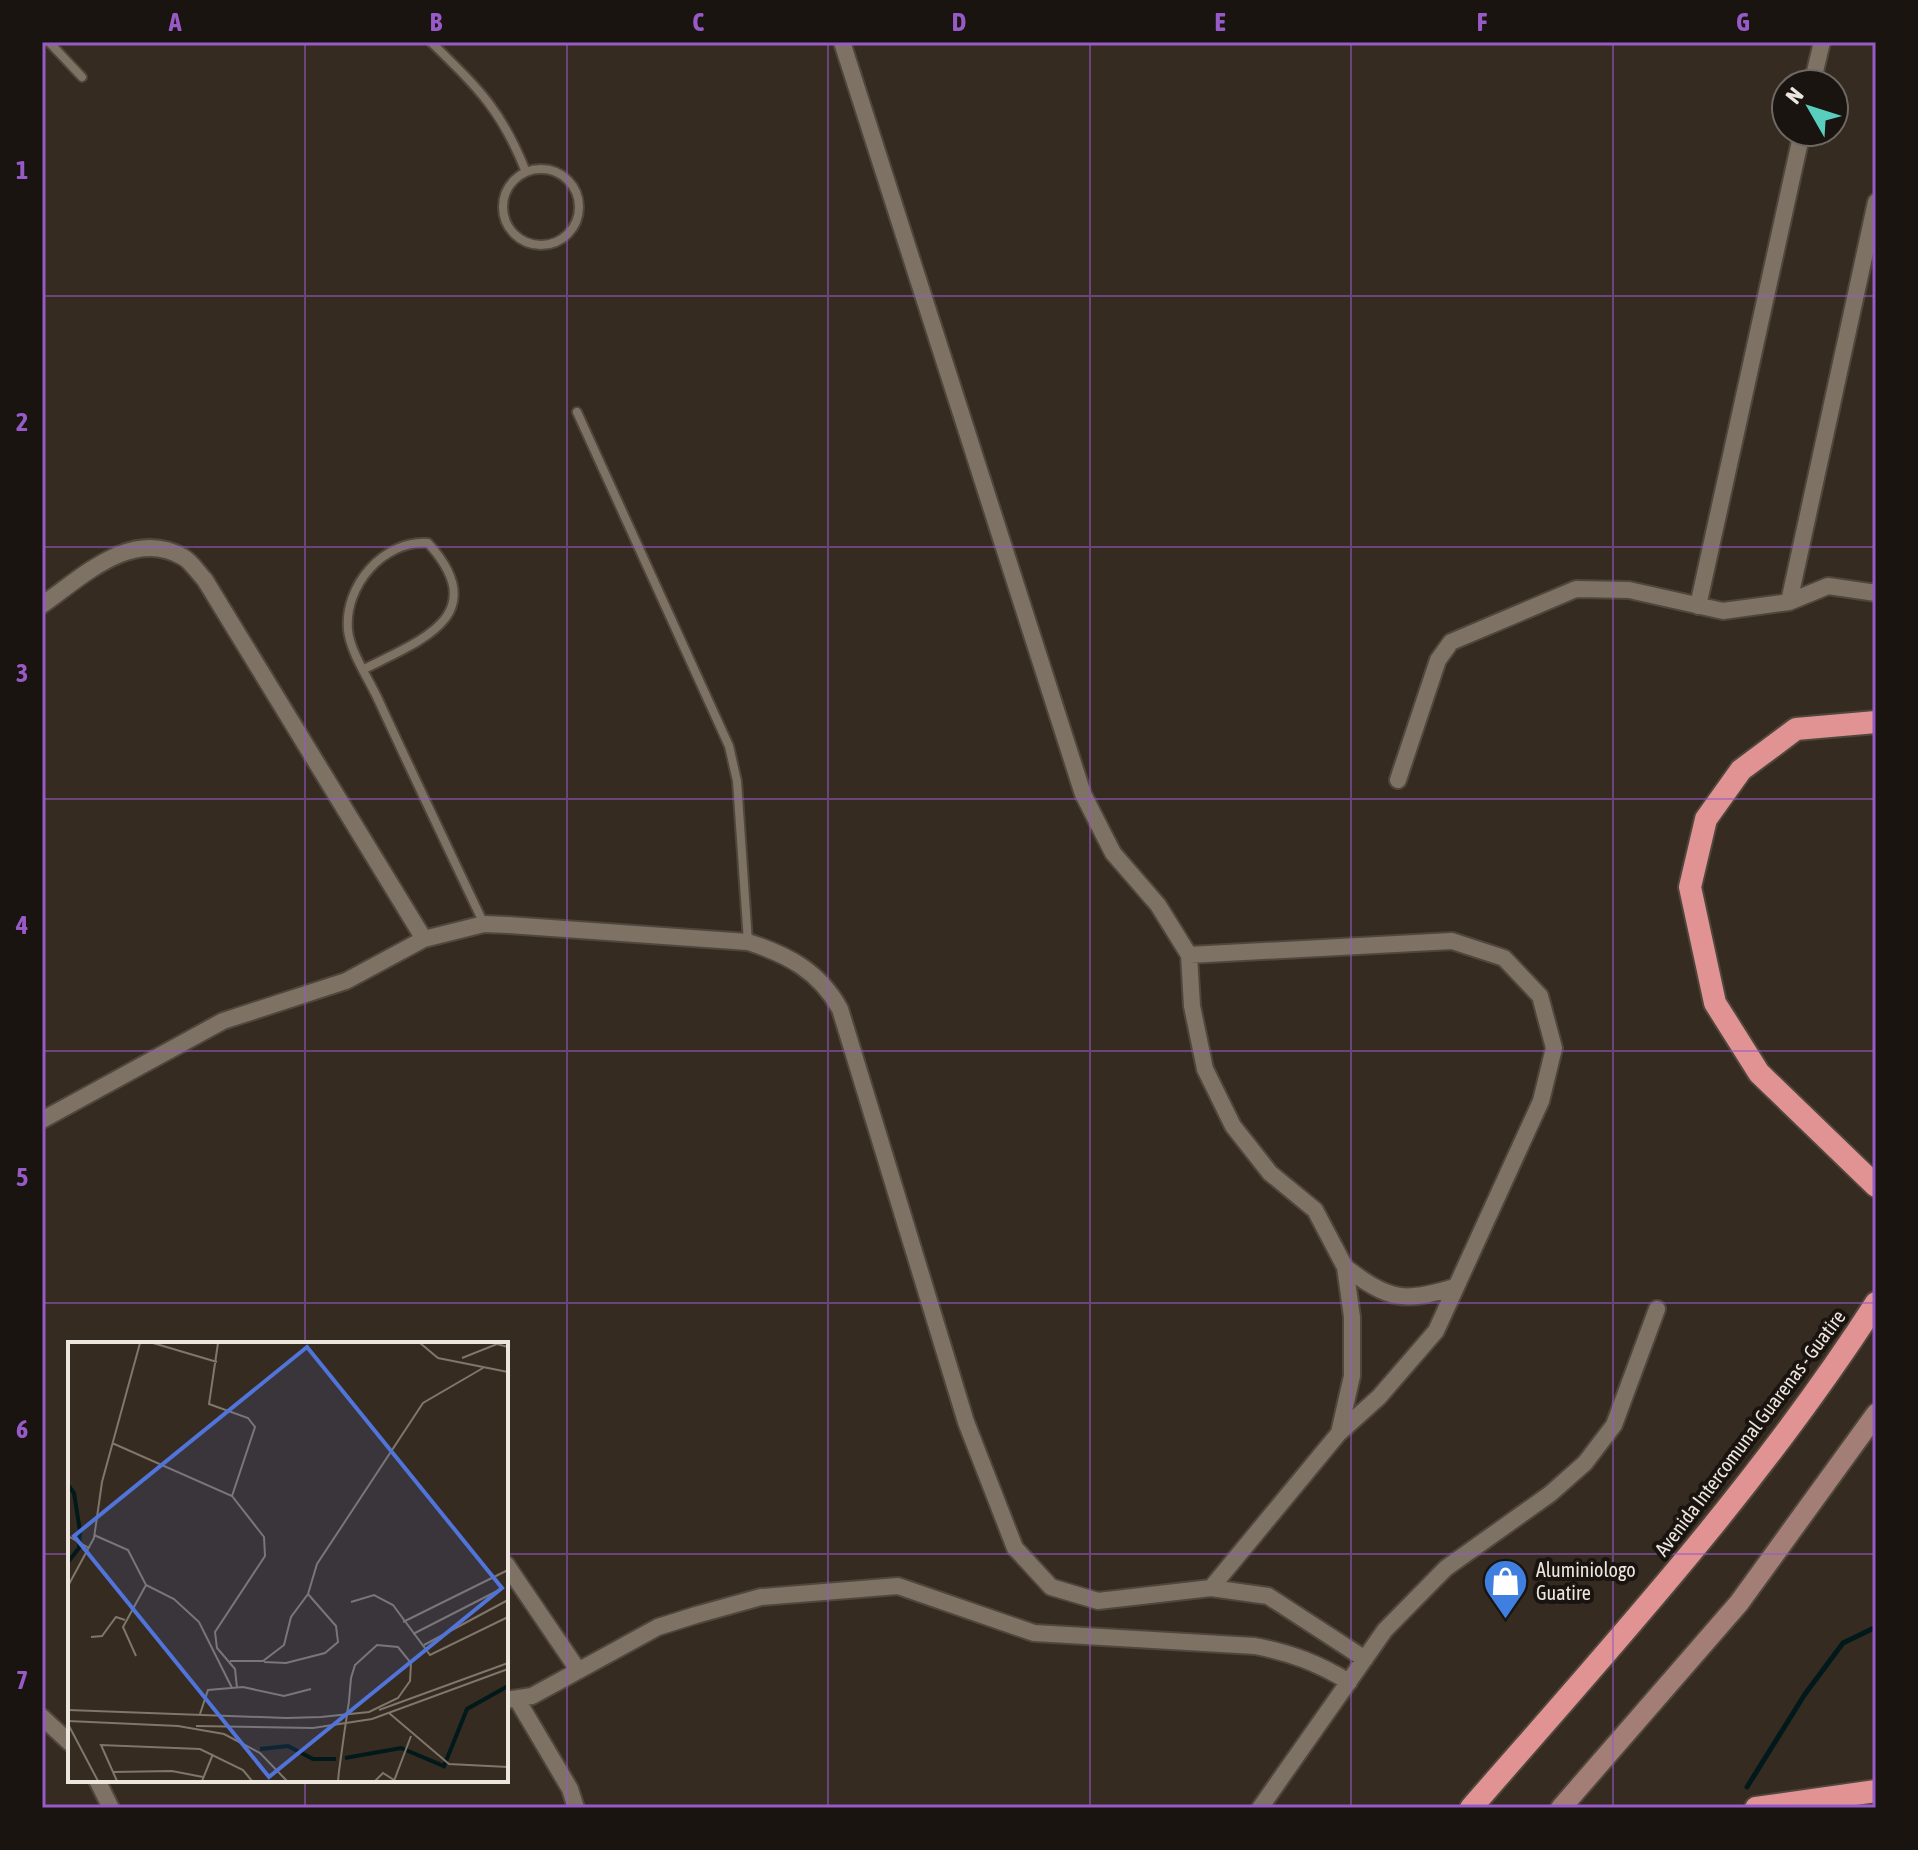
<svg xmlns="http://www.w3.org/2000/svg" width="1918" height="1850" viewBox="0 0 1918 1850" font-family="'Asap Condensed',sans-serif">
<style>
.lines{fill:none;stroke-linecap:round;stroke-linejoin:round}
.stream{stroke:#01191b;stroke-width:5}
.service-casing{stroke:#4f463c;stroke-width:12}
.minor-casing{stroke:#4f463c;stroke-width:20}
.secondary-casing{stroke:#4f463c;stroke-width:24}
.trunk-casing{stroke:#4f463c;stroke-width:26}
.service{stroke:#7e7265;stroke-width:8}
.minor{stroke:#7e7265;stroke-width:16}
.secondary{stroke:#a37e76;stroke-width:20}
.trunk{stroke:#e09392;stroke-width:22}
.grid{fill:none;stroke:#985ac7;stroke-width:2;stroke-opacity:0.55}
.labels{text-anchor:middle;stroke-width:8;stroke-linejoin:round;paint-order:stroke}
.street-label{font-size:20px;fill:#ede6df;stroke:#191410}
.poi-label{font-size:20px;fill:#ede6df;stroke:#191410;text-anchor:start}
.inset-river{fill:none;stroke:#01191b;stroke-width:4}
.inset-road{fill:none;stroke:#7f766c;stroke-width:2}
.view{fill:#5174da;fill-opacity:0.15;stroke:#5174da;stroke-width:4}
.inset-edge{fill:none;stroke:#ede6df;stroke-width:4}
.neatline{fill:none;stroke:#985ac7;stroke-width:3}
.grid-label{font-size:26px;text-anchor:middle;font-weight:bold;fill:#985ac7}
</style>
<rect width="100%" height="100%" fill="#362b20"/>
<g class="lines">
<!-- stream -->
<path class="stream" d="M 1747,1787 L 1805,1694 L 1843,1643 L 1876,1627"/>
<defs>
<path id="service" d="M 49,42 L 82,77
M 431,42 C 478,88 501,109 526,172
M503 207a38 38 0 1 1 76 0a38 38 0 1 1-76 0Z
M 577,412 L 729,746 L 737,781 L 748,942
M 364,669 C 422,640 493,615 428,543 C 383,540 344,586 348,630 C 350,651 368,678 377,697 C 412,773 448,848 484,924"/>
<path id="minor" d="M 842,42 L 1083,794 L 1113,853 L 1158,905 L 1189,955 L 1192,1006 L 1205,1069 L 1233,1126 L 1270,1173 L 1315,1210 L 1345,1267 L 1352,1317 L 1352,1376 L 1339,1433 L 1211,1588
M 1812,84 L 1822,42
M 1789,602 L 1876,202
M 42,605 C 81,578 132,527 183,557 C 191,561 198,573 205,580 L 424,939
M 1698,606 L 1802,132
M 1398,780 L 1438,660 L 1451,642 L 1576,589 L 1629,590 L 1723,611 L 1789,602 L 1828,586 L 1876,593
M 1189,955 L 1452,941 L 1504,958 L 1540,996 L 1554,1048 L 1541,1101 L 1436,1331 L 1379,1397 L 1339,1433
M 42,1120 L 223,1021 L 346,981 L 424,939 L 484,924 L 508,925 L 748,942 C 788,955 819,971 840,1009 L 966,1422 L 1015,1548 L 1051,1587 L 1098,1601 L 1211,1588 L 1268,1596 L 1365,1659
M 1345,1267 C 1389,1300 1402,1303 1455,1287
M 506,1564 L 578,1670
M 506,1700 L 532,1696 L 658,1627 L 696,1615 L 761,1597 L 898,1586 L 1034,1633 L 1255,1646 C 1291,1653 1318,1663 1349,1682
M 518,1701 L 570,1789 L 576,1808
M 42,1717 L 70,1743
M 97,1780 L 111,1808
M 1260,1808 L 1385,1630 L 1446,1568 L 1550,1494 L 1585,1463 L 1614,1425 L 1657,1309"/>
<path id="secondary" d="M 1561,1808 L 1739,1603 L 1876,1414"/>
<path id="trunk" d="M 1876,722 L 1796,729 L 1741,770 L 1706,819 L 1690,887 L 1715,1003 L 1759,1073 L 1876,1186
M 1471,1808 C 1613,1645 1759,1485 1876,1303
M 1756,1808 L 1876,1791"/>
</defs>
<!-- service casing -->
<use href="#service" class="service-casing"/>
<!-- minor casing -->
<use href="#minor" class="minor-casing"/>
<!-- secondary casing -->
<use href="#secondary" class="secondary-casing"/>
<!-- trunk casing -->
<use href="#trunk" class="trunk-casing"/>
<!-- service -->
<use href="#service" class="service"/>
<!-- minor -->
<use href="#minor" class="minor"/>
<!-- secondary -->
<use href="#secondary" class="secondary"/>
<!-- trunk -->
<use href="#trunk" class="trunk"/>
</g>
<!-- grid -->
<path class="grid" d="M 305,42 L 305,1344M 567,42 L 567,1808M 828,42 L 828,1808M 1090,42 L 1090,1808M 1351,42 L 1351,1808M 1613,42 L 1613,1808M 42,296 L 1876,296M 42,547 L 1876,547M 42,799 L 1876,799M 42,1051 L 1876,1051M 42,1303 L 1876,1303M 42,1554 L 70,1554M 506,1554 L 1876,1554M 305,1780 L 305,1808"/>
<!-- icons -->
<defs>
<symbol id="shop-pin" viewBox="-11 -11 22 30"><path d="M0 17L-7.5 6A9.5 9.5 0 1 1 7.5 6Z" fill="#3f7fe0" stroke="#191410"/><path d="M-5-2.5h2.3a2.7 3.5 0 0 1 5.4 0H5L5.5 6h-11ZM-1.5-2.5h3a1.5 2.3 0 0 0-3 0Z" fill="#fff"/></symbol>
</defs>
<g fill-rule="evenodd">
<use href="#shop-pin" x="1480" y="1556" width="51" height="69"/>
</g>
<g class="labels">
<!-- street labels -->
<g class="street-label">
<text transform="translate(1750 1433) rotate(-53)" y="7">Avenida Intercomunal Guarenas - Guatire</text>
</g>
<!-- poi labels -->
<g class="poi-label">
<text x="1536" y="1577">Aluminiologo<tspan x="1536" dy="23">Guatire</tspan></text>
</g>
</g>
<!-- overview -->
<g transform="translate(68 1342)">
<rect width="440" height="440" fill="#362b20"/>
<path class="inset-river" d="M 0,143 L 6,151 L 12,189 L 11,206 L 0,220M 192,407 L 220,404 L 245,417 L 268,417M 277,416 L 333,406 L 376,424 L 399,367 L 440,344"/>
<path class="inset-road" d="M 85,1 L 149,20M 150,1 L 141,62 L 180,76 L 187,85 L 164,154M 352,1 L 370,16 L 440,30M 394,16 L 429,2 L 440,5M 44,101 L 164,154 L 196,195 L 197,214 L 147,290 L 149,306 L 167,327 L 169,346M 26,193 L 60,208 L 78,243 L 106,257 L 131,280 L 164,346M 0,194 L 21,206M 0,244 L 26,196 L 34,140 L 72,1M 283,260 L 306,253 L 325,263 L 362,313 L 440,275M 335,280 L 440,228M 345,292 L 435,246M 23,295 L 34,294 L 48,275 L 57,278M 356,303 L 440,258M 68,314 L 55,285 L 78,243M 162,319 L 195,319 L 216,303 L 223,275 L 240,252 L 249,222 L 355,61 L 415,26M 196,320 L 218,321 L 257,311 L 270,300 L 268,284 L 240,252M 0,368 L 218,376 L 253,375 L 301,370 L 330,356 L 342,339 L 343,321 L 330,305 L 309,303 L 287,323 L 283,336 L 281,359 L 276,393 L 271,429 L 270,439M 311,368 L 440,321M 321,371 L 381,422 L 440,425M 132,372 L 140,348 L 175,345 L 216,354 L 243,347M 0,379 L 110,384 L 156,392 L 192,411 L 219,439M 0,382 L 30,439M 128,384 L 245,386 L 304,377 L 440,327M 45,430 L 104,429 L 135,435M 49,439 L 33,403 L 132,407 L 175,428 L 184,439M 134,439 L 145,412M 307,439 L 315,431 L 326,438M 326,439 L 343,394"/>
<path class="view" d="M 239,5 L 434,246 L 201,435 L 6,194 Z"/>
<rect width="440" height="440" class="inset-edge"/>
</g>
<!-- border -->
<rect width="1918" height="1850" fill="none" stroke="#191410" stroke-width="88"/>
<!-- north arrow -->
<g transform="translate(1810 108) rotate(309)"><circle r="38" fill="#191410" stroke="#6e6863" stroke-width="2"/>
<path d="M0-6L14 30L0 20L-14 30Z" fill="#59cebf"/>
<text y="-12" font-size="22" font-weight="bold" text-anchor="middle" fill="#ede6df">N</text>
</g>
<rect x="44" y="44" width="1830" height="1762" class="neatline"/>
<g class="grid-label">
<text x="175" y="31">A</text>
<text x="436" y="31">B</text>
<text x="698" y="31">C</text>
<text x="959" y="31">D</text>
<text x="1220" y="31">E</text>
<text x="1482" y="31">F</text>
<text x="1743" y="31">G</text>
<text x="22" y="179">1</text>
<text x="22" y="431">2</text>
<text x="22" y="682">3</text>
<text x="22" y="934">4</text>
<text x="22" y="1186">5</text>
<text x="22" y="1438">6</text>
<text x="22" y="1689">7</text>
</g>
</svg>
